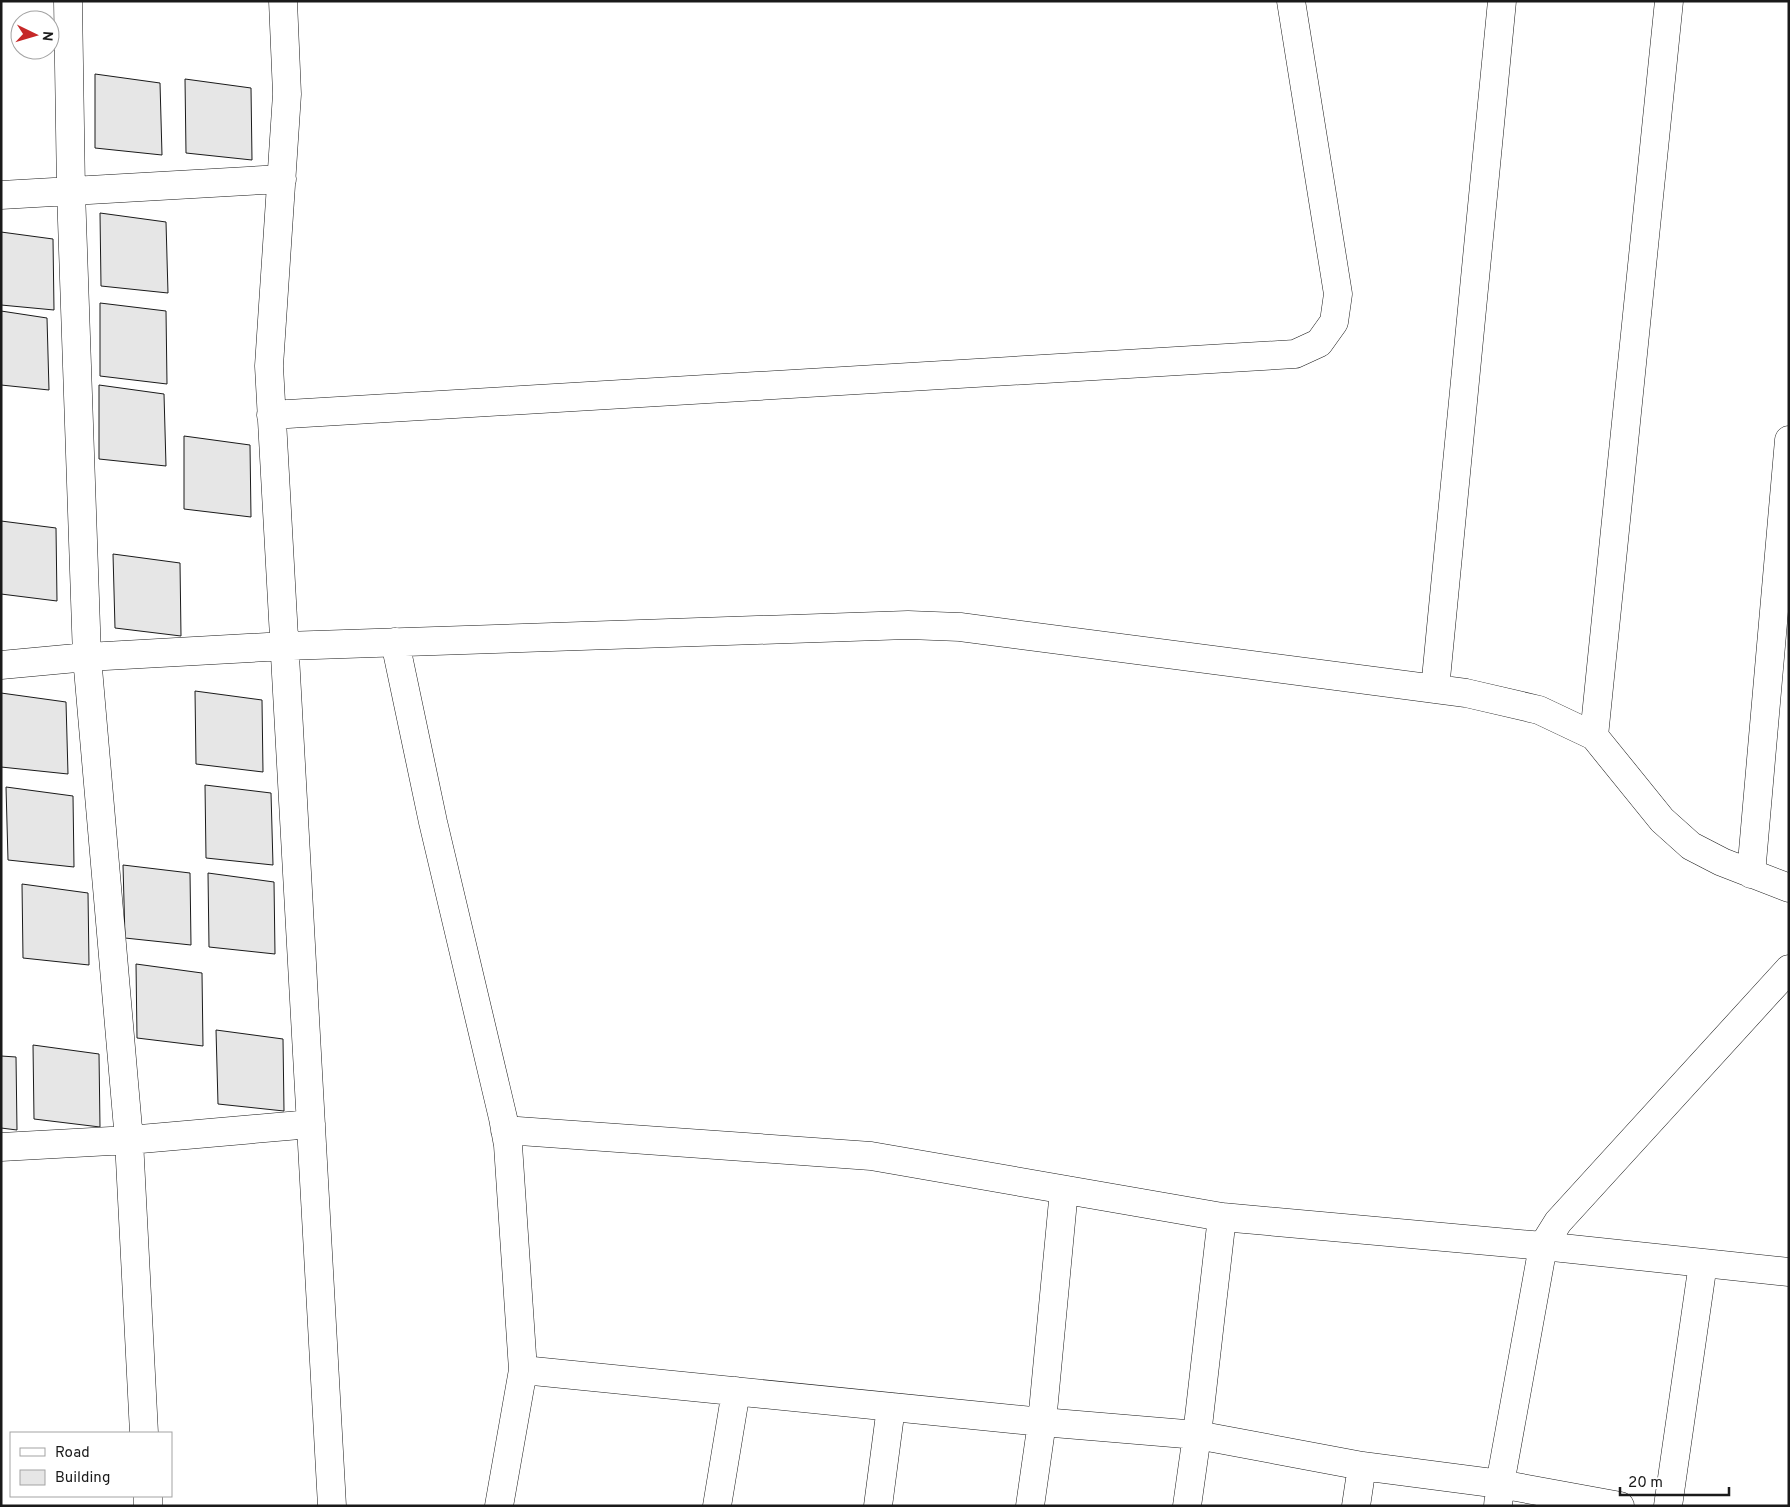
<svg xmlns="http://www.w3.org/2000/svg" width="1790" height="1507" viewBox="0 0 1790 1507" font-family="Overpass,sans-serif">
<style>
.building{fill:#e6e6e6;stroke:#1a1a1a}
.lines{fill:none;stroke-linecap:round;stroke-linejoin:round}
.minor-casing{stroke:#1a1a1a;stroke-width:29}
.minor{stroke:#fff;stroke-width:28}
</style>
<rect width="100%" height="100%" fill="#fff"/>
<!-- building -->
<path class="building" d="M 95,74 L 160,83 L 162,155 L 95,148 Z
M 185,79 L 251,88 L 252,160 L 186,153 Z
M 100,213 L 166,222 L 168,293 L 101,286 Z
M 1,232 L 53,239 L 54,310 L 1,305 Z
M 100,303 L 166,311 L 167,384 L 100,376 Z
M 1,311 L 47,318 L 49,390 L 1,385 Z
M 99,385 L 164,394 L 166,466 L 99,459 Z
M 184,436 L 250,445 L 251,517 L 184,509 Z
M 1,521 L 56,528 L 57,601 L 1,594 Z
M 113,554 L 180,563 L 181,636 L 115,628 Z
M 195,691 L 262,700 L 263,772 L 196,764 Z
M 1,693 L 66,702 L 68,774 L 1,767 Z
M 205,785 L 271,793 L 273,865 L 206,858 Z
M 6,787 L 73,796 L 74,867 L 8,860 Z
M 123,865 L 190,873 L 191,945 L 125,938 Z
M 208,873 L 274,882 L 275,954 L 209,947 Z
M 22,884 L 88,893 L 89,965 L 23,958 Z
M 136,964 L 202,973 L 203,1046 L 137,1038 Z
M 216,1030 L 283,1039 L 284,1111 L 218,1104 Z
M 33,1045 L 99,1054 L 100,1127 L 34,1119 Z
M 1,1056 L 16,1057 L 17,1130 L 1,1128 Z"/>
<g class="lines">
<defs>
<path id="minor" d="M 68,1 L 71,191 L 87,657 L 129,1140 L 144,1433
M 283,1 L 287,94 L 269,366 L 332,1506
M 1,195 L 282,179
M 271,415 L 1295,354 L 1319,343 L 1334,322 L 1338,294 L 1291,1
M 395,642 L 433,822 L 503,1118 L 508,1145 L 523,1370 L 499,1506
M 1,665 L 87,657 L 285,646 L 908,625 L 960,627 L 1466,693 L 1539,710 L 1594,736 L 1662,820 L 1691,846 L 1722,862 L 1789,888
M 1435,689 L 1502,1
M 1594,736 L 1669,1
M 1751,874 L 1789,440
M 505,1130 L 871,1156 L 1222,1217 L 1543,1246 L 1789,1272
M 1,1147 L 129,1140 L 311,1124
M 523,1370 L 1042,1422 L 1197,1435 L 1362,1466 L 1500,1484 L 1620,1506
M 148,1496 L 148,1506
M 717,1506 L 736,1391
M 878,1506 L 891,1407
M 1030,1506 L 1042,1422 L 1064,1190
M 1187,1506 L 1197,1435 L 1222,1217
M 1356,1506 L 1362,1466
M 1498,1506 L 1500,1484 L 1543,1246 L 1558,1222 L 1789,969
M 1668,1506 L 1703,1263"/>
</defs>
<!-- minor casing -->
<use href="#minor" class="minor-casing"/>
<!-- minor -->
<use href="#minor" class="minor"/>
</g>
<!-- border -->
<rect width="1790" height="1507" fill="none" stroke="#1a1a1a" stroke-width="5"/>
<!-- legend -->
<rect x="10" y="1432" width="162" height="65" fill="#ffffff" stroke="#a3a3a3"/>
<rect x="20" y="1448" width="25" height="8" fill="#ffffff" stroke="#a3a3a3"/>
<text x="55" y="1457" font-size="15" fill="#1a1a1a">Road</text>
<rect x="20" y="1470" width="25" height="15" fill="#e6e6e6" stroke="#a3a3a3"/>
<text x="55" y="1482" font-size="15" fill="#1a1a1a">Building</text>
<!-- north arrow -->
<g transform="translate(35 35) rotate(95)"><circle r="24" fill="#ffffff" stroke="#a3a3a3"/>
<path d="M0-4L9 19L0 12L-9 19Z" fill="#c62828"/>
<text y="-8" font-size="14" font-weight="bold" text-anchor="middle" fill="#1a1a1a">N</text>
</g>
<!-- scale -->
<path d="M1620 1487v8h109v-8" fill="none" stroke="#1a1a1a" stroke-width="2.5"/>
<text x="1628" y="1487" font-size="15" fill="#1a1a1a" stroke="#ffffff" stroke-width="4" paint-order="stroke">20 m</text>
</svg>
